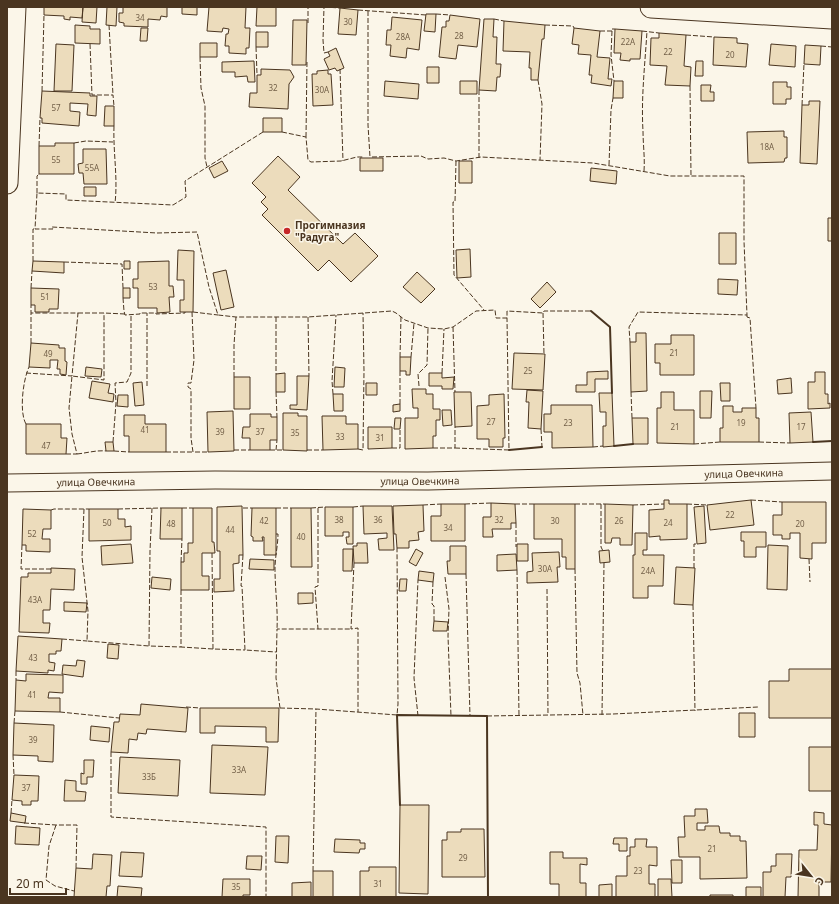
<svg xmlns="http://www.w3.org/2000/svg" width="839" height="904" viewBox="0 0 839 904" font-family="'Noto Sans',sans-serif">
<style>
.building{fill:#ecdcbc;stroke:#4a3520}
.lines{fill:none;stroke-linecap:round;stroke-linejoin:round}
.minor-casing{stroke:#4a3520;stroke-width:19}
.tertiary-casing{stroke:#4a3520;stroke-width:23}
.minor{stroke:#fbf6e9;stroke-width:17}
.tertiary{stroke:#fbf6e9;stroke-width:21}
.fence{stroke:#4a3520;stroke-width:1;stroke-dasharray:5 2;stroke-linecap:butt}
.wall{stroke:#4a3520;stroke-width:2}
.poi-dot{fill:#c62828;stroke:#fbf6e9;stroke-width:1.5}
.labels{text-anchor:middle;stroke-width:3;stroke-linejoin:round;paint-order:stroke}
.number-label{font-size:8px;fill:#725f47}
.poi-label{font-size:10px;font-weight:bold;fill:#4a3520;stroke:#fbf6e9;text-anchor:start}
.street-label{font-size:10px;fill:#4a3520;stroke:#fbf6e9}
</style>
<rect width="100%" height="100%" fill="#fbf6e9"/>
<!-- building -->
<path class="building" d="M 44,7 L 83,7 L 82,18 L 70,17 L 70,20 L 64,19 L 64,16 L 44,15 Z
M 83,7 L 97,7 L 96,23 L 82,22 Z
M 107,7 L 117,7 L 116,26 L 106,25 Z
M 120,7 L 167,7 L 167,17 L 161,16 L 160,20 L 148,19 L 148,27 L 124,26 L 124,23 L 119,22 L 119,13 L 123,13 L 123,7 Z
M 182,7 L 197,7 L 197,15 L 182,14 Z
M 209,7 L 246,7 L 245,28 L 250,28 L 249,48 L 246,48 L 246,54 L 229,53 L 229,46 L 225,46 L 226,34 L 228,34 L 229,29 L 223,28 L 222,32 L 207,31 Z
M 257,7 L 276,7 L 276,26 L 256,26 Z
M 340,8 L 358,10 L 356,35 L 338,34 Z
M 426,14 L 436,14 L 435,32 L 424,31 Z
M 450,15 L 480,19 L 477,47 L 458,45 L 456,59 L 439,57 L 442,27 L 446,27 L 446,21 L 449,21 Z
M 392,17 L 422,20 L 419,50 L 407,48 L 406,58 L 390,56 L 391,45 L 386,45 L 387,30 L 391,30 Z
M 484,19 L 494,19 L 493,37 L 497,37 L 496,64 L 501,64 L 500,77 L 497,77 L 496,91 L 479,90 Z
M 293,20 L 307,20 L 306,65 L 292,65 Z
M 504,21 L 545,25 L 544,39 L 542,39 L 538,80 L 531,80 L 531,68 L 529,68 L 530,52 L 503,51 Z
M 75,25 L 90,26 L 90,29 L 100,29 L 100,44 L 75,43 Z
M 141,28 L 148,28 L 147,41 L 140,41 Z
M 574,28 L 600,31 L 597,57 L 610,58 L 608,79 L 612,79 L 611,86 L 591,83 L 592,75 L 589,75 L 591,55 L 578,54 L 579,45 L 572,44 Z
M 615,29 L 642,31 L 640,59 L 630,59 L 630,61 L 620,60 L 621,53 L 614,53 Z
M 256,32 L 268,32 L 268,47 L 256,47 Z
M 659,33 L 686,35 L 684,66 L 691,67 L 690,86 L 665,85 L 667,66 L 650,65 L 651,38 L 659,38 Z
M 714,37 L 737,38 L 737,43 L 748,44 L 746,67 L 713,65 Z
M 200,43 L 217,43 L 217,57 L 200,57 Z
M 56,44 L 74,45 L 72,91 L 54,91 Z
M 771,44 L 796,46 L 795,67 L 769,65 Z
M 805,45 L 821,46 L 820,65 L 804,64 Z
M 336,48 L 344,68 L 337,71 L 335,68 L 329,70 L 324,59 L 330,56 L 328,52 Z
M 254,61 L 255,82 L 248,82 L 247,76 L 235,77 L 235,72 L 222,72 L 222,62 Z
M 696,61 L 703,61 L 703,76 L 695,76 Z
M 427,67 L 439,67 L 439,83 L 427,83 Z
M 261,69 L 290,70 L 294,77 L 289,84 L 288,109 L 249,107 L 250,93 L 257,93 L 257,75 L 261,75 Z
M 328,70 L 328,74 L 331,74 L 333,105 L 313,106 L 312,74 L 317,74 L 317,71 Z
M 385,81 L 419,84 L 418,99 L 384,96 Z
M 460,81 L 477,81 L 477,94 L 460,94 Z
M 614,81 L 623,81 L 623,98 L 613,98 Z
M 773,82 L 787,82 L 787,87 L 791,87 L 791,99 L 786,99 L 786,104 L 773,104 Z
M 701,85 L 711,85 L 710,92 L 714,92 L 714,101 L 701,101 Z
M 42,91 L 90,93 L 90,96 L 97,96 L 96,116 L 87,115 L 88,104 L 70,103 L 70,111 L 80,112 L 79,126 L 42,123 L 42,118 L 40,118 Z
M 809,101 L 820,101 L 817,164 L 800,163 L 802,105 L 809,105 Z
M 105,106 L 114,106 L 114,126 L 104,126 Z
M 263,118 L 282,118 L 282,132 L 263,132 Z
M 784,131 L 784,137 L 787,137 L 787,158 L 785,158 L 784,162 L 748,163 L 747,132 Z
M 55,143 L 74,143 L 74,174 L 39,174 L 39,146 L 55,146 Z
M 83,149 L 106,149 L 107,184 L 84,184 L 83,173 L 79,173 L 78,164 L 83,163 Z
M 278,156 L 300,177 L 288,190 L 343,244 L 355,233 L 378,256 L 351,282 L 329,260 L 318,271 L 262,215 L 268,209 L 261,202 L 266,197 L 252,183 Z
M 360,158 L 383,158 L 383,171 L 360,171 Z
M 222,161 L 228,171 L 214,178 L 209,168 Z
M 459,161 L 472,161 L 472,183 L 459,183 Z
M 591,168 L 617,171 L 616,184 L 590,181 Z
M 84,187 L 96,187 L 96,196 L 84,196 Z
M 828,218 L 832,218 L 832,241 L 828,241 Z
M 719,233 L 736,233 L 736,264 L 719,264 Z
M 470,249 L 471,277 L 457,278 L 456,250 Z
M 178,250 L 194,251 L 193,312 L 180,312 L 180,300 L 184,300 L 184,280 L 177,280 Z
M 33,261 L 64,262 L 64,273 L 32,271 Z
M 124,261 L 130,261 L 130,269 L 124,269 Z
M 169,261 L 169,286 L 173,286 L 174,297 L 169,297 L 170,312 L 157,313 L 157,308 L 138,308 L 138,288 L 133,288 L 133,279 L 138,279 L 138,262 Z
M 226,270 L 234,307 L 221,310 L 213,273 Z
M 417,272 L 435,289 L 421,303 L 403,287 Z
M 718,279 L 738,280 L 737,295 L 718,294 Z
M 547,282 L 556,292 L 540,308 L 531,299 Z
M 31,288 L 59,289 L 58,309 L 49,309 L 49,312 L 35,312 L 35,305 L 31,305 Z
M 123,288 L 130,288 L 130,298 L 123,298 Z
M 636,333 L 646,333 L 647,391 L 631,392 L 630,342 L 636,342 Z
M 671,335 L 694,335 L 694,375 L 660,375 L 660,363 L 655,363 L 655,344 L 671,344 Z
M 31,343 L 59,345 L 59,348 L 65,348 L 65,361 L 67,362 L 66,375 L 60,374 L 60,369 L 57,369 L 58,360 L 50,360 L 50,368 L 29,367 Z
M 514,353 L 545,354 L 543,390 L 512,389 Z
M 400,357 L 411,357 L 410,375 L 406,375 L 406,371 L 400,371 Z
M 86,367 L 102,369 L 101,377 L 85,376 Z
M 335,367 L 345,368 L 344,387 L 334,387 Z
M 608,371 L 608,379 L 595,379 L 595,392 L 576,392 L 576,385 L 587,385 L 587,372 Z
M 815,372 L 825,372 L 825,394 L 828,394 L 828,404 L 830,403 L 830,408 L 808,409 L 808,382 L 815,382 Z
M 285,373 L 285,392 L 276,392 L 276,374 Z
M 429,373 L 442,373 L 442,378 L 454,377 L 453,389 L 442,389 L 442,386 L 429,386 Z
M 297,376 L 309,376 L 307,410 L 290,409 L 290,405 L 297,405 Z
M 234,377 L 250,377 L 250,409 L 234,409 Z
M 791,378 L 792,393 L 778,394 L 777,380 Z
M 92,381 L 110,384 L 108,393 L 114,394 L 113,402 L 89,398 Z
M 142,382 L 144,405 L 135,406 L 133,383 Z
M 366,383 L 377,383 L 377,395 L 366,395 Z
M 720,383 L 730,383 L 730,401 L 721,401 Z
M 412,389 L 426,389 L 426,394 L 433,394 L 433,409 L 440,409 L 440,420 L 436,420 L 436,436 L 433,436 L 433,448 L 405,449 L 405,418 L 418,418 L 418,408 L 413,408 Z
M 527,390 L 543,391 L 541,429 L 528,428 L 529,402 L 526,402 Z
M 700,391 L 712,391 L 711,418 L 700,418 Z
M 454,392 L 471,392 L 472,426 L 455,427 Z
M 661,392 L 674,392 L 674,410 L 694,410 L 694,444 L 657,443 L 657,408 L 661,408 Z
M 599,393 L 612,393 L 614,446 L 603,447 L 603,426 L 606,426 L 606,412 L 600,412 Z
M 333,394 L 343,394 L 343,411 L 334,411 Z
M 504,394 L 505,438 L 503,438 L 503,447 L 489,447 L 489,439 L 477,439 L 477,406 L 489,405 L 489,395 Z
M 118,395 L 128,395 L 128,407 L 117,406 Z
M 400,404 L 400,411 L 393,412 L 393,405 Z
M 551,405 L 592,405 L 593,447 L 552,448 L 552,432 L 544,432 L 544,414 L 551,414 Z
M 723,406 L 733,406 L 733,412 L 742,412 L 742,408 L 756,408 L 756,418 L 759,418 L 759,442 L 720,442 L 720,428 L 723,428 Z
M 442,410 L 451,410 L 452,425 L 443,426 Z
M 233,411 L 234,451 L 208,452 L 207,412 Z
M 811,412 L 813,442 L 790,443 L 789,413 Z
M 283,413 L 298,413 L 298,416 L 307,416 L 307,451 L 283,450 Z
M 250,414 L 271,414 L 271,417 L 277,417 L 277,440 L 270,440 L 270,450 L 250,450 L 250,438 L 242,438 L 243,427 L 250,427 Z
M 124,415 L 145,415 L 145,424 L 166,424 L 166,452 L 129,452 L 129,436 L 124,436 Z
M 322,416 L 346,416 L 346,424 L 358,424 L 358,449 L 323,450 Z
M 395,418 L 401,418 L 400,429 L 394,429 Z
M 632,418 L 648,418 L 648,444 L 633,444 Z
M 26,424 L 61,424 L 61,438 L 67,438 L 66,454 L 26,454 Z
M 368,427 L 392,427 L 392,448 L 368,449 Z
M 105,442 L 113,442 L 114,451 L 106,451 Z
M 664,500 L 669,500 L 669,504 L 687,504 L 687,539 L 660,540 L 660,536 L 649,537 L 649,510 L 664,509 Z
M 751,500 L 754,525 L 710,530 L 707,505 Z
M 782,502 L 826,502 L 826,543 L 812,543 L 812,559 L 800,558 L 800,533 L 790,533 L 790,539 L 782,539 L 782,535 L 773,535 L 773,515 L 782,515 Z
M 491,503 L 515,504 L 516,523 L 511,523 L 511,529 L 492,529 L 493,537 L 483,537 L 483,517 L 491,517 Z
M 441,504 L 465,504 L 465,541 L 431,541 L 431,516 L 441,516 Z
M 534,504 L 575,504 L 575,569 L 566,569 L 566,557 L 562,557 L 562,539 L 534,539 Z
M 605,504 L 633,505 L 632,545 L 620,545 L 620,538 L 612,538 L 611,543 L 605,543 Z
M 423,505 L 424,531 L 418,532 L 419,540 L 409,541 L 409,548 L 397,548 L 396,534 L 394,534 L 393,506 Z
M 242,506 L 243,555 L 239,555 L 239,563 L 233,564 L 234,591 L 214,592 L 214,579 L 220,579 L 220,551 L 217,551 L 217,507 Z
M 363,506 L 392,506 L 394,550 L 379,550 L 378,539 L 387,538 L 387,533 L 364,534 Z
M 704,506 L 706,543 L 697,544 L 694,507 Z
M 325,507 L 353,507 L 353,544 L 347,544 L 346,537 L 349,537 L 349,532 L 343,532 L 343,536 L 325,536 Z
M 161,508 L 182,508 L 182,539 L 160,539 Z
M 193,508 L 212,508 L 212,542 L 214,542 L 215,553 L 202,553 L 202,576 L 209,576 L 209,590 L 181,590 L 181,562 L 184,562 L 184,553 L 188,553 L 188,543 L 193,543 Z
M 252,508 L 276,508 L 276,555 L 264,555 L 264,537 L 262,537 L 263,541 L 253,541 L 253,537 L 251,536 Z
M 291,508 L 311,508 L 312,567 L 291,567 Z
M 23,509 L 51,510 L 51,529 L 43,529 L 42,539 L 50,539 L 50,552 L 26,551 L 26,545 L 22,545 Z
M 89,509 L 118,509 L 118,519 L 125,519 L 125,527 L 131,526 L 131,540 L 89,541 Z
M 741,532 L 766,532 L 766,547 L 756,547 L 756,557 L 744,557 L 744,541 L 741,541 Z
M 635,533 L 647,533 L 647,550 L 643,550 L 643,555 L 664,555 L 663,586 L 648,586 L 648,598 L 633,598 L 633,555 L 635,555 Z
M 357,543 L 367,543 L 368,563 L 354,563 L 353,546 L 357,546 Z
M 131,544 L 133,563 L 102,565 L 101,546 Z
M 517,544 L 528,544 L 528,561 L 517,561 Z
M 768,545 L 788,546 L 787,590 L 767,589 Z
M 450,546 L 466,546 L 466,574 L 448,574 L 447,561 L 450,561 Z
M 343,549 L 353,549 L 352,571 L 343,571 Z
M 416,549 L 423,553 L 416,566 L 409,562 Z
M 609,550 L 610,562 L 600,563 L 599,551 Z
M 559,552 L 560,567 L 557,567 L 558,582 L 527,583 L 527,572 L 533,571 L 532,553 Z
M 516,554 L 517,570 L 497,571 L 497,555 Z
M 250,559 L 274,560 L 274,570 L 249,569 Z
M 676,567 L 695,568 L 693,605 L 674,604 Z
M 51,568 L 75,569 L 74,590 L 51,589 L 50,610 L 43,610 L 43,623 L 50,623 L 49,633 L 19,632 L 21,577 L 28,577 L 28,573 L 51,573 Z
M 419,571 L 434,573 L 433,582 L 418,580 Z
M 152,577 L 171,579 L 170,590 L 151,588 Z
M 400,579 L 407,579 L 406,591 L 399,591 Z
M 298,593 L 313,593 L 313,603 L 298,604 Z
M 64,602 L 87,603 L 86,612 L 64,611 Z
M 434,621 L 448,622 L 447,631 L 433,631 Z
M 18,636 L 62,639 L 61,651 L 56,651 L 56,654 L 49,654 L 49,662 L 55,663 L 54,671 L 48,670 L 48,673 L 16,671 Z
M 108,644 L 119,645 L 118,659 L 107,658 Z
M 77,660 L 85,661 L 83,677 L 62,674 L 63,665 L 76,666 Z
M 789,669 L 832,669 L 832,718 L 769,718 L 769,681 L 789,681 Z
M 26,674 L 63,675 L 63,693 L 49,692 L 48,698 L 60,698 L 60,712 L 15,711 L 16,680 L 26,681 Z
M 141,704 L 188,708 L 186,732 L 147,729 L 146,734 L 138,733 L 137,740 L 129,739 L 128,753 L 111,752 L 114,722 L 119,722 L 120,714 L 140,715 Z
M 200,708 L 279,708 L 278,742 L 266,742 L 266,727 L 215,726 L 215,733 L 200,733 Z
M 739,713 L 755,713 L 755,737 L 739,737 Z
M 14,723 L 54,725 L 53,762 L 38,761 L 38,756 L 13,755 Z
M 91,726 L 110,728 L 109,742 L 90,740 Z
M 212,745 L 268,747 L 265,795 L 210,793 Z
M 809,747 L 832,747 L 832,791 L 809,791 Z
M 120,757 L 180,760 L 178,796 L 118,793 Z
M 84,760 L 94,760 L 93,777 L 87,777 L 87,784 L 81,784 L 81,773 L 84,774 Z
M 14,775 L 39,776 L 38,801 L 31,801 L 31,805 L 22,805 L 22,801 L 12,800 Z
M 65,780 L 76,781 L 76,791 L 86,792 L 85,801 L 64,801 Z
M 400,805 L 429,805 L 428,894 L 399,893 Z
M 695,809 L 707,809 L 708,823 L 697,823 L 697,830 L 705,830 L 705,826 L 719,826 L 720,833 L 730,833 L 730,836 L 740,836 L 740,841 L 746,841 L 747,878 L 700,879 L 700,857 L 679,857 L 678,837 L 685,837 L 684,816 L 695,816 Z
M 814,812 L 824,813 L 824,824 L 832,825 L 831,882 L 819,882 L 819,897 L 798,897 L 799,850 L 817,850 L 818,825 L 814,825 Z
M 11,813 L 26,816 L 25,823 L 10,821 Z
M 16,826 L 40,828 L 39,845 L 15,844 Z
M 461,829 L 484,829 L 485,877 L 442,877 L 442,840 L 447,840 L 447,832 L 461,832 Z
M 276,836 L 289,836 L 288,863 L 275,862 Z
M 614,838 L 627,838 L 627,851 L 619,851 L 619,844 L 613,844 Z
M 335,839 L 360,840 L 360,843 L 365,843 L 365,849 L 360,849 L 359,853 L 334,852 Z
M 635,839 L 647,839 L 646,847 L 657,847 L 657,866 L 649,865 L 649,884 L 655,884 L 655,897 L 616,897 L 616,876 L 627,876 L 627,856 L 630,856 L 630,847 L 635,847 Z
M 121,852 L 144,853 L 142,877 L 119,876 Z
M 550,852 L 563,852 L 563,858 L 587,858 L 587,865 L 580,864 L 580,883 L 586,883 L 586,897 L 559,897 L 559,884 L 550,884 Z
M 93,854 L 112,855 L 110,886 L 107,886 L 106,897 L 74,897 L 76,868 L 92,869 Z
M 776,854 L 792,854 L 791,877 L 786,877 L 785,897 L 763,897 L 763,872 L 771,872 L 771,866 L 776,866 Z
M 247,856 L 262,856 L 261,870 L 246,869 Z
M 671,860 L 682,860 L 682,883 L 672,883 Z
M 369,867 L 396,867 L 396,897 L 360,897 L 360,871 L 369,871 Z
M 313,871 L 333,871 L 333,897 L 313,897 Z
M 223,879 L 250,879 L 250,895 L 243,895 L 243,897 L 222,897 Z
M 658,879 L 671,879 L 672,897 L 658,897 Z
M 311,882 L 311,897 L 292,897 L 292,883 Z
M 612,884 L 612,897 L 599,897 L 599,885 Z
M 118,886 L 142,888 L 141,897 L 117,897 Z
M 746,887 L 761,887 L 761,897 L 746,897 Z
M 710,895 L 733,895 L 733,897 L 710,897 Z"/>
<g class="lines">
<defs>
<g id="minor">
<path id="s1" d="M 7,483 L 215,480 L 428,481 L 832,471"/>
</g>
<path id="tertiary" d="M 651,7 L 832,18
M 7,183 L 15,7"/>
</defs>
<!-- minor casing -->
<use href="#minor" class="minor-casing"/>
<!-- tertiary casing -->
<use href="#tertiary" class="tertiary-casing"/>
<!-- minor -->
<use href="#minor" class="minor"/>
<!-- tertiary -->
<use href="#tertiary" class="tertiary"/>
<!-- fence -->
<path class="fence" d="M 321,7 L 324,7 L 323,40 L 324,53 L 328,52
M 324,7 L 340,8
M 358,10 L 426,15
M 368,11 L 368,125 L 370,157
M 436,14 L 450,15
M 494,19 L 504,21
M 308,23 L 308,7
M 109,25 L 113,95
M 545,25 L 573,26 L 574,28
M 600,31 L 612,31 L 612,29 L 615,29
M 612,31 L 611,55 L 614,81
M 642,31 L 659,33
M 686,35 L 714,37
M 90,44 L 92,95 L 113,95 L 114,106
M 821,46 L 832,47
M 256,47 L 257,74
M 200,57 L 201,88 L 205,106 L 205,158 L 207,167
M 340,69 L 343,161
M 538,80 L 542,104 L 540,160
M 690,86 L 691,176
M 42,91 L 44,15
M 802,105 L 804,64
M 114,126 C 113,152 118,178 115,203
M 263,132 L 185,181 L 186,197 L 173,205 L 66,200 L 66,194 L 37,193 L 35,229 L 53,229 L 52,227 L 157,233 L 197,232 L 209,287 L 218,315 L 236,317 L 308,317 L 392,311 L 396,313 L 405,320 L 428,328 L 444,329 L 453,327 L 476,311 L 495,310 L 496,318 L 507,318 L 507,311 L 543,313 L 544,311 L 591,311
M 282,132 L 306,137 L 308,160 L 311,162 L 341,161 L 357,157 L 364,157
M 306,137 L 307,61
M 74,143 L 86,141 L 113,142
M 39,146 L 40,118
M 372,157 L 421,156 L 428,159 L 444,158 L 456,161 L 481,157 L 593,163 L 670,176 L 744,176 L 744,241 L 747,315 L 638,312 L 629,327 L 630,342
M 479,158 L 479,90
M 456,161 L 455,202 L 453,202 L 454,275 L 484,310
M 609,165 L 611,110 L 613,98
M 644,171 C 645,158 643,144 643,131 C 641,98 645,64 647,31
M 37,193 L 37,176 L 39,174
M 33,261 L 33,229 L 35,229
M 64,262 L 122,264 L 123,288
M 31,288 L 32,271
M 123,298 L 124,311 L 125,315 L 140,314 L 140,313 L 156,313 L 156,314 L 185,313 L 185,312
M 192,312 L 194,360 L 191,383 L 188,383 L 188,387 L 191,389 L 191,438 L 193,452 L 208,452
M 193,312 L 218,315
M 78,313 L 104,313 L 125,314
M 543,313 L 544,354
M 747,315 L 747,317 L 750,318 L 756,408
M 276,317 L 276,374
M 308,317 L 309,376
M 453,327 L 455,392
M 31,343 L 31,305
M 400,357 L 401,317
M 411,357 L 414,323
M 26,373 L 72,376 L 78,313 L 31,313
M 442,373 L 444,329
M 234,377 L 234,345 L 236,317
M 147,386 L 147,313
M 419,386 L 418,374 L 427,365 L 428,328
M 276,392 L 277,417
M 631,392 L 632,418
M 333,394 L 332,381 L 336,315
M 400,404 L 400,371
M 26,424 C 19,412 23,380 29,367
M 541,429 L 542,447
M 113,442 L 116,403 L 115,383 L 127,382 L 131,373 L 131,315
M 759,442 L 790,443
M 694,444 L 720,442
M 593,447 L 603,446
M 392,448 L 400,448 L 400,429
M 433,448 L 455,448 L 455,427
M 455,448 L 509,450 L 507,318
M 358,449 L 363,450 L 364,371 L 363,313
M 234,450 L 250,450
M 270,450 L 283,450
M 276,450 L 277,440
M 307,450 L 323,450
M 114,451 L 129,452
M 166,452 L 193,452
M 66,454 L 77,454 L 72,434 L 69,408 L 72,376 L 104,380 L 104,313
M 77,454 C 87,453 96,450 106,451
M 751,500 L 782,502
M 465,504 L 491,503
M 515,504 L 534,504
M 575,504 L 605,504
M 601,504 L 601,547 L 603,551
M 687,504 L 707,505
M 423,505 L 441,504
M 633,505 L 664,504
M 353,507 L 363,506
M 152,508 L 150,551 L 149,646 L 181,647
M 182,508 L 193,508
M 243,508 L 252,508
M 276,508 L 291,508
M 311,508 L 325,507
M 318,508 L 318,586 L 315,587 L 318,629
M 84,509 L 82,557 L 88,611 L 87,641 L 149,646
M 118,509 L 161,508
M 51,510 L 54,509 L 89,509
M 516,523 L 516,547
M 276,534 L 278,534 C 278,545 275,557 275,569 C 275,589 278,609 277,629
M 22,545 L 21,569 L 51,569
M 212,553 L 213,649 L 245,650
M 243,555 L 241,586 L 242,586 L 245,650 L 276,652
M 809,559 L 810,582
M 181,562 L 182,539
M 354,563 L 351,629 L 358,628 L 358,712
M 694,568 L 694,544 L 697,544
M 575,569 L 577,673 L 580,683 L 583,715
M 517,570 L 519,716
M 466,574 L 470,716
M 445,577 L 449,609 L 448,636 L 451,716
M 433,582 L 432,604 L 434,606 L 434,621
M 547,589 L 548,715
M 181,590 L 181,647 L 213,649
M 693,605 L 695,711
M 62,639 L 87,641
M 16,671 L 16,680
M 186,707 L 200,708
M 280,708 L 276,678 L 277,629 L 351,629
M 280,708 L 316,709
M 60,712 L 119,718
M 602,715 L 604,563
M 418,716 L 414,678 L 418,580
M 487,716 L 613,714 L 758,707
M 14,723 L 15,711
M 111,752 L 111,817 L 266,827 L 266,897
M 13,755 L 14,775
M 11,813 L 12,800
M 24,823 L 56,825 L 77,825 L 76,868
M 56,825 L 49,846 L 46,880 L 55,886 L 74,891
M 313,871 L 316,709 L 397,715 L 398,704 L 397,548"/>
<!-- wall -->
<path class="wall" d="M 591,311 L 610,327 L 612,393
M 813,442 L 832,441
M 614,446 L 633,444
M 509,450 L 542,447
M 400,805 L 397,715 L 487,716 L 488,897"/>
</g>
<!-- markers -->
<circle class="poi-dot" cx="287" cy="231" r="4"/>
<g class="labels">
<!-- number labels -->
<g class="number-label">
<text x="140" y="21">34</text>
<text x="348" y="25">30</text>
<text x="459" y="39">28</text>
<text x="403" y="40">28А</text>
<text x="628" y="45">22А</text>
<text x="668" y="55">22</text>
<text x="730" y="58">20</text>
<text x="273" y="91">32</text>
<text x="322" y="93">30А</text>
<text x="56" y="111">57</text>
<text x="767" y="150">18А</text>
<text x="56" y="163">55</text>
<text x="92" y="171">55А</text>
<text x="153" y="290">53</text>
<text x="45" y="300">51</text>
<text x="674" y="356">21</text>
<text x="48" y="357">49</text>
<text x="528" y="374">25</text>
<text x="491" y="425">27</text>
<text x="568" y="426">23</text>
<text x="741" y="426">19</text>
<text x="675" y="430">21</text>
<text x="801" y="430">17</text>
<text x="145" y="433">41</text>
<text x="220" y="435">39</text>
<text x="260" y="435">37</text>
<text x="295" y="436">35</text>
<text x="340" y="440">33</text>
<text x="380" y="441">31</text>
<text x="46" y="449">47</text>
<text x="730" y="518">22</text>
<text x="339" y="523">38</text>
<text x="378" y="523">36</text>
<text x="499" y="523">32</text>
<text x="264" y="524">42</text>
<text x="555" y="524">30</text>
<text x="619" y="524">26</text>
<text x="107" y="526">50</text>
<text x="668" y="526">24</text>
<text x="171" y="527">48</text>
<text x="800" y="527">20</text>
<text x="448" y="531">34</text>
<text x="230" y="533">44</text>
<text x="32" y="537">52</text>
<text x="301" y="540">40</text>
<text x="545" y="572">30А</text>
<text x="648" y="574">24А</text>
<text x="35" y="603">43А</text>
<text x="33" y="661">43</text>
<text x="32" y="698">41</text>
<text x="33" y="743">39</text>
<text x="239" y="773">33А</text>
<text x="149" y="780">33Б</text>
<text x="26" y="791">37</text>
<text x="712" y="852">21</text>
<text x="463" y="861">29</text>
<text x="638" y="874">23</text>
<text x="378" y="887">31</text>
<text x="236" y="890">35</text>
</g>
<!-- poi labels -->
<g class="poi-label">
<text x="295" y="229">Прогимназия<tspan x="295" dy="12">"Радуга"</tspan></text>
</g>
<!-- street labels -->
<g class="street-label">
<text dy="4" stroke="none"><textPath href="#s1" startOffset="737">улица Овечкина</textPath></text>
<text dy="4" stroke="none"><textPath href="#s1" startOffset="413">улица Овечкина</textPath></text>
<text dy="4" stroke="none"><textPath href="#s1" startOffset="89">улица Овечкина</textPath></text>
</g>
</g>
<!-- border -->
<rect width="839" height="904" fill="none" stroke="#4a3520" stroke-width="16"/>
<!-- north arrow -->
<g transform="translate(811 876) rotate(120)" stroke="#fbf6e9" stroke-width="3" paint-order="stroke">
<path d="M0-3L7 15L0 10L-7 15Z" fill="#4a3520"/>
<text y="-6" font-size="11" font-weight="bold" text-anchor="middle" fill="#4a3520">С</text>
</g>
<!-- scale -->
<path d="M10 888v6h56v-6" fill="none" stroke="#4a3520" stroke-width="2"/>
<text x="16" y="888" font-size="12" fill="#4a3520" stroke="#fbf6e9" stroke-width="3" paint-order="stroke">20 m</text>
</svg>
